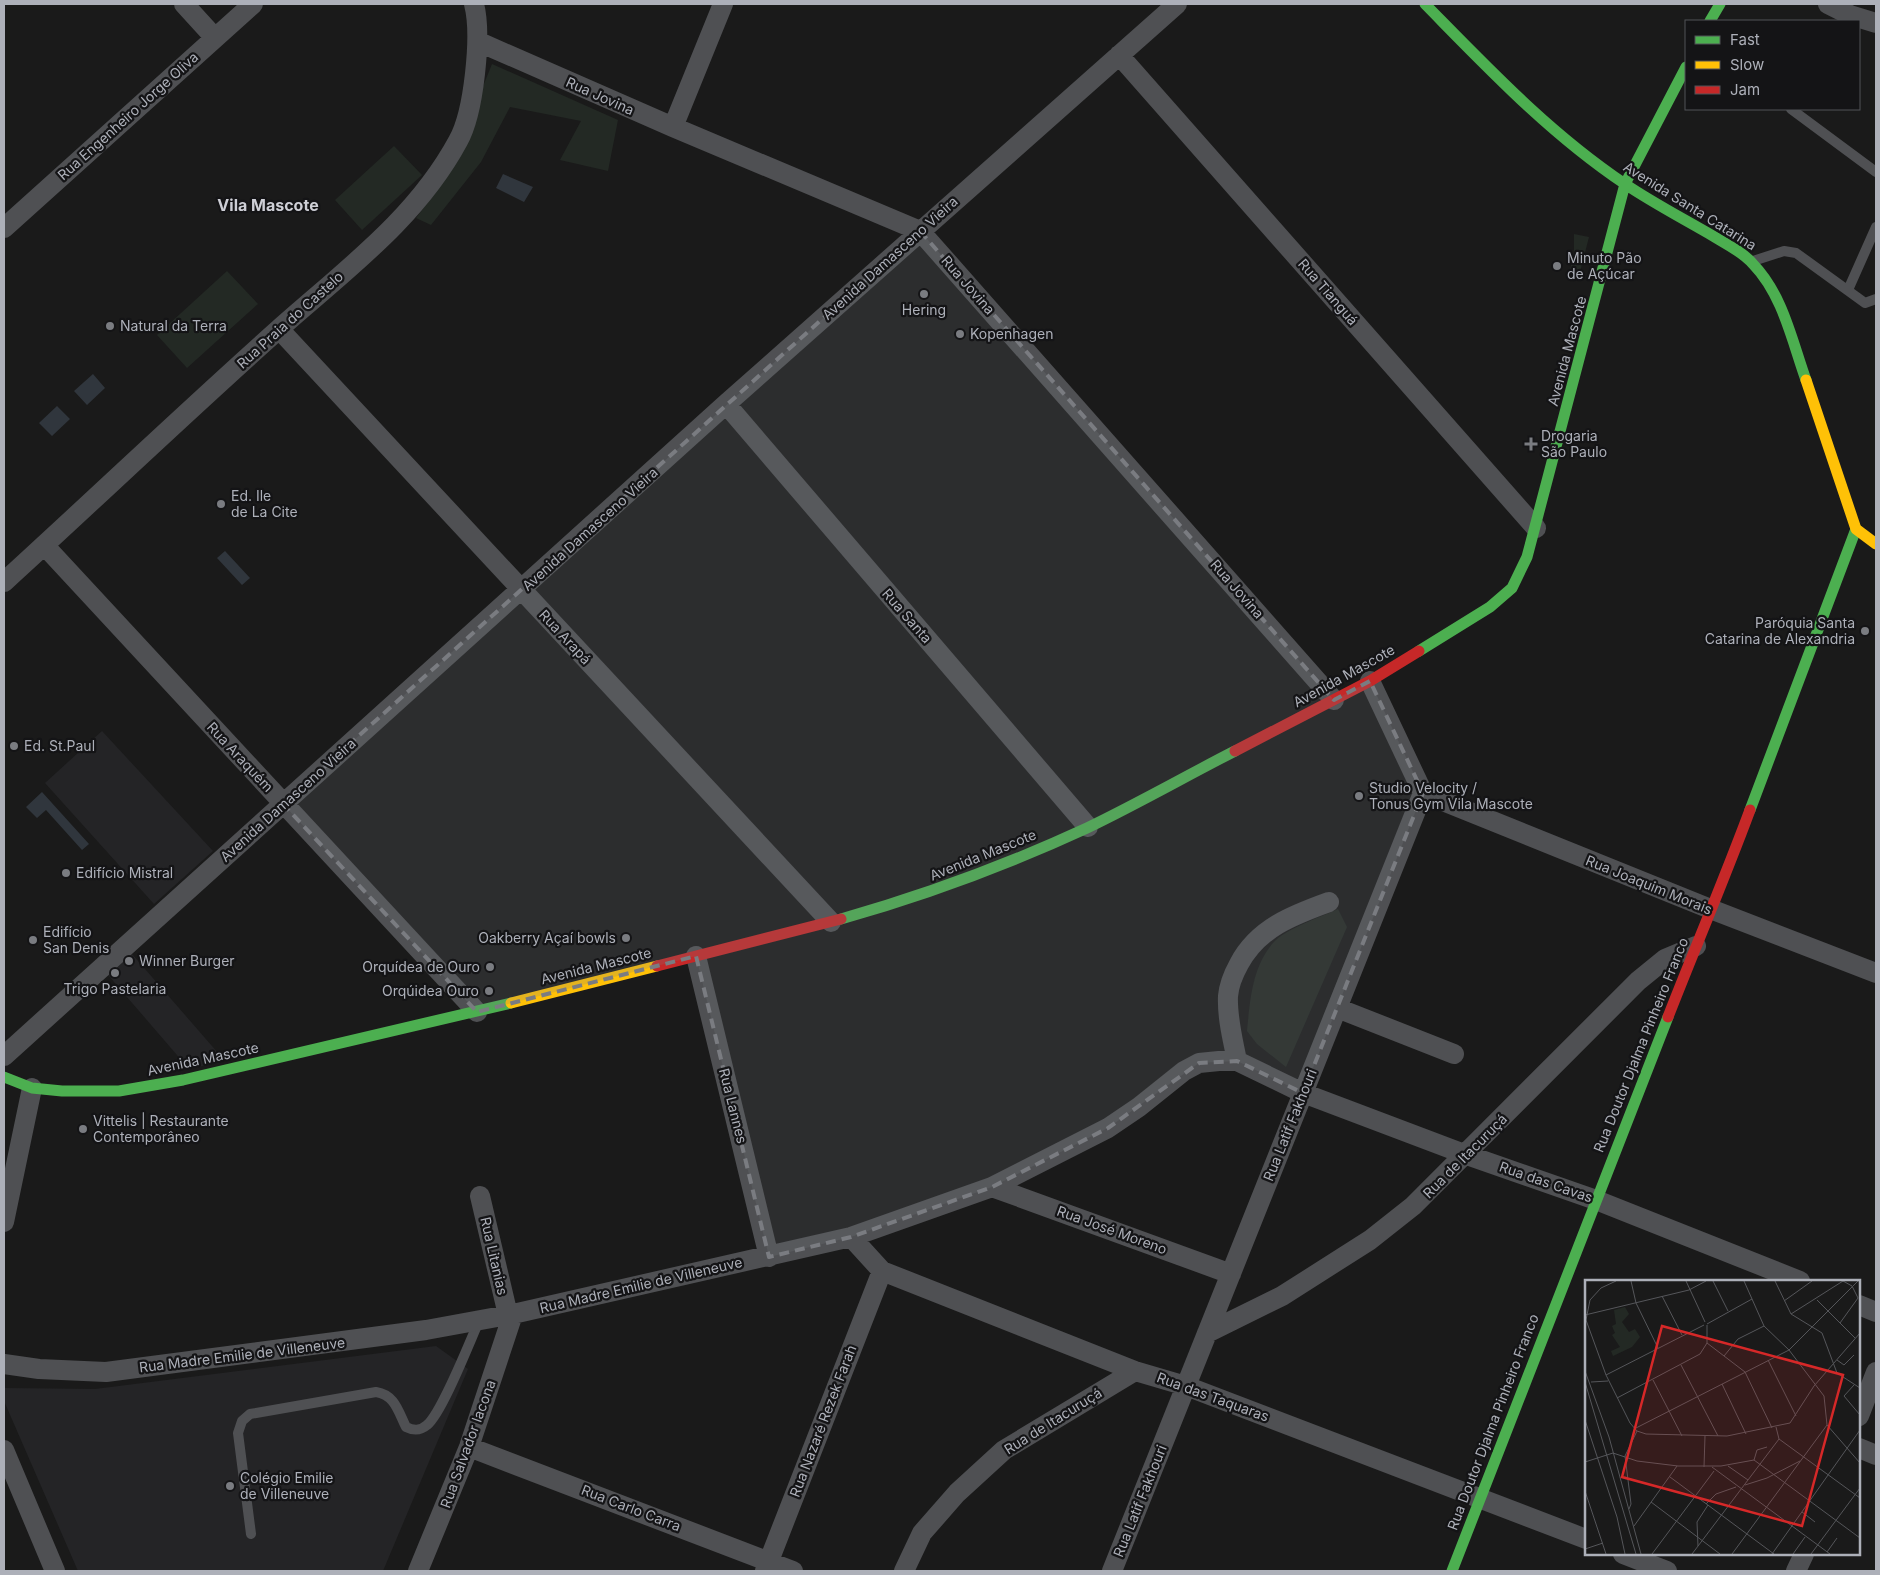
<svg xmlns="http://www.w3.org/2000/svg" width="1880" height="1575" viewBox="0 0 1880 1575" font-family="Inter,sans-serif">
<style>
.built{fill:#242426}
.green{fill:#232924}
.water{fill:#30363d}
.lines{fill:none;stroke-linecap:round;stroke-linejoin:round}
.lane{stroke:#4f5053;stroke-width:10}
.street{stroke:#4f5053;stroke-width:20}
.fast{stroke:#4caf50;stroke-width:11}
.slow{stroke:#ffc107;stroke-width:11}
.jam{stroke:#c62828;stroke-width:11}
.marked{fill:#7a7c81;fill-opacity:0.2;stroke:#7a7c81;stroke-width:4;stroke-dasharray:10 6;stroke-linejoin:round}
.poi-dot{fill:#7a7c81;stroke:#141416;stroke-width:2}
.labels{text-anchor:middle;stroke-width:4.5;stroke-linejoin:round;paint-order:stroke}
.street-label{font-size:14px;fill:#adb0b9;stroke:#141416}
.poi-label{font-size:14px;fill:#adb0b9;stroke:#141416;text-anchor:start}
.quarter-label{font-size:16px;font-weight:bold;fill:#cecfd6;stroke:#141416}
.inset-road{fill:none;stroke:#55565a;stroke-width:1}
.view{fill:#d62828;fill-opacity:0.15;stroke:#d62828;stroke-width:2.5}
.inset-edge{fill:none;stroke:#adb0b9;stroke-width:2.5}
</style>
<rect width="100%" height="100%" fill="#1a1a1a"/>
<!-- built -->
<path class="built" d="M 102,731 L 213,851 L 154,904 L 45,783 Z
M 132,954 L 225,1061 L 189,1069 L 108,975 Z
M 436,1346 L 468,1369 L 383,1571 L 78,1571 L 4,1401 L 4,1388 L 95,1389 Z"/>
<!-- green -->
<path class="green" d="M 492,64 L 618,120 L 608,171 L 560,160 L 581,121 L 510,107 L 481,162 L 431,225 L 416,218 L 446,178 Z
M 394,146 L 422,175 L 362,230 L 335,200 Z
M 1574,234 L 1589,237 L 1578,280 L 1568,280 L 1574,251 Z
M 227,271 L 258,304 L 187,368 L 157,335 Z
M 1338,909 L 1347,927 L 1286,1067 L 1257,1044 L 1247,1031 C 1250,1001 1252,967 1273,943 C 1285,929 1321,917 1338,909 Z"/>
<!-- water -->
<path class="water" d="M 503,174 L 533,187 L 524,202 L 496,188 Z
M 93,374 L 105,388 L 87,405 L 74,391 Z
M 57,406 L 70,419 L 52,436 L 39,423 Z
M 225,551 L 250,578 L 242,585 L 217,558 Z
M 42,792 L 89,844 L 82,850 L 46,810 L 37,818 L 26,807 Z"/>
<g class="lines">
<!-- lane -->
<path class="lane" d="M 1791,109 L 1876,172
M 1753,261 L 1784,251 L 1796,253 L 1865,303 L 1876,299
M 1848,290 L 1876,227
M 251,1534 L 238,1433 L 242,1421 L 250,1414 L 376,1392 C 395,1395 398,1411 406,1427 C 414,1431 420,1431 427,1425 C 442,1413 470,1341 479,1321"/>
<!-- street -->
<path class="street" d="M 184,4 L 215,38
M 1828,4 L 1850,15 L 1876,23
M 479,42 L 673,127 L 920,231 L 1334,700
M 1119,55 L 1536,528
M 673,127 L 723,4
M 4,228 L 253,4
M 279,329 L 831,922
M 726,404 L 1088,827
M 44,545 L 477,1012
M 4,582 C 96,498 186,412 279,329 C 344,271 416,219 458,141 C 474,113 482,35 474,4
M 1423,793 L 1713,910 L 1876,973
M 696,956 L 769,1257
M 1337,1008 L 1454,1054
M 4,1056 L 726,404 L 1177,4
M 1237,1061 C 1233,1040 1227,1018 1228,996 C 1229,985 1234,973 1239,964 C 1258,928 1293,915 1329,902
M 992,1187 L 1231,1274
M 480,1196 L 508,1315
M 4,1222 L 32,1088
M 851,1237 L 882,1271 L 1135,1371 L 1186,1386 L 1586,1539
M 1859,1305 L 1876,1312
M 1207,1333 L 1282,1296 L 1370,1240 L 1413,1206 L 1638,981 L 1665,959 L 1696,946
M 4,1364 L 39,1369 L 106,1372 L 426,1330 L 513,1314 L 851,1237 L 992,1187 L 1108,1128 L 1139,1107 L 1184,1071 L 1199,1063 L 1219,1061 L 1237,1061 L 1303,1093 L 1467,1155 L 1596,1200 L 1800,1281
M 1859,1416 L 1876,1372
M 469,1447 L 793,1571
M 1859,1448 L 1876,1455
M 4,1450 L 55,1571
M 1623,1554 L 1667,1571
M 418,1571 L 469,1447 L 513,1314
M 765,1571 L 882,1271
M 904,1571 L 922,1533 L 957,1493 L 1004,1450 L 1135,1371
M 1112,1571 L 1423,793 L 1370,681
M 1796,1571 L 1804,1554"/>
<!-- fast -->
<path class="fast" d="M 1425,4 C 1488,68 1549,133 1625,184 C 1653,203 1684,219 1713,236 C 1726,244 1743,252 1753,264 C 1783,295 1792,341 1806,380
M 1710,21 L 1720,4
M 1419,651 L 1490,607 L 1512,588 L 1527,557 L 1625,184 L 1686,67
M 1750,810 L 1856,529
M 841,919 C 926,895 1007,865 1087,828 C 1137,804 1186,776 1235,751
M 4,1077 L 32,1088 L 62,1091 L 119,1091 L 183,1080 L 511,1003
M 1452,1571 L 1668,1017"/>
<!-- slow -->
<path class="slow" d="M 1806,380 L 1856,529 L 1876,544
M 511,1003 L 657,966"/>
<!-- jam -->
<path class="jam" d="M 1235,751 L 1370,681 L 1419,651
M 657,966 L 841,919
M 1668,1017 C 1695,948 1724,880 1750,810"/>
</g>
<!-- marked area -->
<path class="marked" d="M 920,231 L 1334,700 L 1370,681 L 1423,793 L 1303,1093 L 1237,1061 L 1199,1063 L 1108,1128 L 992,1187 L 851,1237 L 769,1257 L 696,956 L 477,1012 L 283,804 Z"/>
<!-- markers -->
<g class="poi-dot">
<circle cx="1557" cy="266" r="5"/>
<circle cx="924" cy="294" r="5"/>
<circle cx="110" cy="326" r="5"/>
<circle cx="960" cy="334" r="5"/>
<path d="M1528.5 436.5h5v5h5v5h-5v5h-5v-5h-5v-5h5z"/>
<circle cx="221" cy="504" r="5"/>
<circle cx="1865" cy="631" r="5"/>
<circle cx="14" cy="746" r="5"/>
<circle cx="1359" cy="796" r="5"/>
<circle cx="66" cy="873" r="5"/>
<circle cx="626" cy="938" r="5"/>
<circle cx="33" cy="940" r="5"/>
<circle cx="129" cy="961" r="5"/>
<circle cx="490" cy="967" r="5"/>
<circle cx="115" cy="973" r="5"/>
<circle cx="489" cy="991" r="5"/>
<circle cx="83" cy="1129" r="5"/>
<circle cx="230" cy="1486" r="5"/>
</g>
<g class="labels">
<!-- street labels -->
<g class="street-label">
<text transform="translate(600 96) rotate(24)" y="5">Rua Jovina</text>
<text transform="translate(128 116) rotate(-42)" y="5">Rua Engenheiro Jorge Oliva</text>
<text transform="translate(1690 206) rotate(32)" y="5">Avenida Santa Catarina</text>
<text transform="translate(890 258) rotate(-42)" y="5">Avenida Damasceno Vieira</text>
<text transform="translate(968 285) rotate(49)" y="5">Rua Jovina</text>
<text transform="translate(1328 292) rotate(49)" y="5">Rua Tianguá</text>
<text transform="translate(290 320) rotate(-42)" y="5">Rua Praia do Castelo</text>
<text transform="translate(1567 351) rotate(-75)" y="5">Avenida Mascote</text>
<text transform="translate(590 529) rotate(-42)" y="5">Avenida Damasceno Vieira</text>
<text transform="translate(1237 589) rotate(49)" y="5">Rua Jovina</text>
<text transform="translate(907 616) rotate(49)" y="5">Rua Santa</text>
<text transform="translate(565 637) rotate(47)" y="5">Rua Arapá</text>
<text transform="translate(1344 676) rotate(-29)" y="5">Avenida Mascote</text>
<text transform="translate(240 757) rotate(47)" y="5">Rua Araquém</text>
<text transform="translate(288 800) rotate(-42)" y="5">Avenida Damasceno Vieira</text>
<text transform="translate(983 855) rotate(-22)" y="5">Avenida Mascote</text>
<text transform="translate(1649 885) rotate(22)" y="5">Rua Joaquim Morais</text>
<text transform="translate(596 966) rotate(-14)" y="5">Avenida Mascote</text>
<text transform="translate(1641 1045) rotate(-68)" y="5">Rua Doutor Djalma Pinheiro Franco</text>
<text transform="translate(203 1059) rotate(-12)" y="5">Avenida Mascote</text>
<text transform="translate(733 1106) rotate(76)" y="5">Rua Lannes</text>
<text transform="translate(1290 1125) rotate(-68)" y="5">Rua Latif Fakhouri</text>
<text transform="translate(1465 1156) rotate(-45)" y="5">Rua de Itacuruçá</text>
<text transform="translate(1546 1182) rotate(19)" y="5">Rua das Cavas</text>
<text transform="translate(1112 1230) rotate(20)" y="5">Rua José Moreno</text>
<text transform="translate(494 1256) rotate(77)" y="5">Rua Litanias</text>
<text transform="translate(641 1285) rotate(-13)" y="5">Rua Madre Emilie de Villeneuve</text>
<text transform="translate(242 1355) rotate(-7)" y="5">Rua Madre Emilie de Villeneuve</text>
<text transform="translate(1213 1397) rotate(20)" y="5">Rua das Taquaras</text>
<text transform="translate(823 1421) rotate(-69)" y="5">Rua Nazaré Rezek Farah</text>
<text transform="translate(1053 1421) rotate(-32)" y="5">Rua de Itacuruçá</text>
<text transform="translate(1493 1422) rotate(-69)" y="5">Rua Doutor Djalma Pinheiro Franco</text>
<text transform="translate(468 1444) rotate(-70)" y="5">Rua Salvador Iacona</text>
<text transform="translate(1140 1501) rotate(-68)" y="5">Rua Latif Fakhouri</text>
<text transform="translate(631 1508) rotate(21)" y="5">Rua Carlo Carra</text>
</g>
<!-- poi labels -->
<g class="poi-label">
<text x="1567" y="263">Minuto Pão<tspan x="1567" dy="16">de Açúcar</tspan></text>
<text x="924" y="315" text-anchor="middle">Hering</text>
<text x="120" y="331">Natural da Terra</text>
<text x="970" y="339">Kopenhagen</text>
<text x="1541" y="441">Drogaria<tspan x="1541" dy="16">São Paulo</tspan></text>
<text x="231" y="501">Ed. Ile<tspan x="231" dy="16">de La Cite</tspan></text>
<text x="1855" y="628" text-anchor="end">Paróquia Santa<tspan x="1855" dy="16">Catarina de Alexandria</tspan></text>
<text x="24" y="751">Ed. St.Paul</text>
<text x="1369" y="793">Studio Velocity /<tspan x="1369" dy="16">Tonus Gym Vila Mascote</tspan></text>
<text x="76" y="878">Edifício Mistral</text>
<text x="43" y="937">Edifício<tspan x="43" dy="16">San Denis</tspan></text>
<text x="616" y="943" text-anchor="end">Oakberry Açaí bowls</text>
<text x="139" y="966">Winner Burger</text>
<text x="480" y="972" text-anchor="end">Orquídea de Ouro</text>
<text x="115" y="994" text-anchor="middle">Trigo Pastelaria</text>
<text x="479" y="996" text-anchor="end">Orqúidea Ouro</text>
<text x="93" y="1126">Vittelis | Restaurante<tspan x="93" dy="16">Contemporâneo</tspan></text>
<text x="240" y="1483">Colégio Emilie<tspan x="240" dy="16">de Villeneuve</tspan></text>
</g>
<!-- quarter labels -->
<g class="quarter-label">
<text x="268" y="211">Vila Mascote</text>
</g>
</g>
<!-- overview -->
<g transform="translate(1585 1280)">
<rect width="275" height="275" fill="#1a1a1a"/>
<path d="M 40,27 L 44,34 L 37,42 L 44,52 L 50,49 L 55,57 L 47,67 L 28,76 L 26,71 L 35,67 L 27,55 L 30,53 L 27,46 L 31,44 L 29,30 Z" fill="#232924"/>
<path class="inset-road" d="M 31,1 L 16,8 L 5,20 L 1,40 L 21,95 L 45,143 L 52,151 L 61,154 L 142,156 L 205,143 L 229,106 L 275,53M 46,1 L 51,23 L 73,68M 101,1 L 120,42M 128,1 L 143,31M 159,1 L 179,46 L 204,70 L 239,116 L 242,145 L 275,183M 190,1 L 206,34 L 237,53 L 252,93 L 275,108M 77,16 L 97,55M 232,20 L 270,58M 199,21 L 227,1M 206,34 L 258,1 L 267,6 L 273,18 L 255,43M 0,35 L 104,10 L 121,1M 122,44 L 167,19M 122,63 L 160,92 L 187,148M 139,76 L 153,59 L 179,46M 183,80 L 211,136M 252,80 L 259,85 L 269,75M 96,85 L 133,156M 0,91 L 24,157 L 56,274M 21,95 L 119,45M 68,100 L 97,156M 0,102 L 51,274M 6,102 L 23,101M 137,104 L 161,154M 269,105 L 259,116 L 275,135M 32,118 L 115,74 L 122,63 L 122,45M 0,140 L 32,237 L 40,274M 49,149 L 204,70 L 273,1M 194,159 L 275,218M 169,180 L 275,258M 169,180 L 172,170 L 182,167M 0,182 L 28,173 L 52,181 L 93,186 L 136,186 L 169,180M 143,186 L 163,200M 119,187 L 120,156M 127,187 L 245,274M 85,197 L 189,274M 160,205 L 182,198 L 215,181M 0,211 L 21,274M 66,222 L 135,274M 121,224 L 131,214 L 151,207M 44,229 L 46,224 L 40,176 L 52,151M 217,232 L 230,242M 49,246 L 92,186M 113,266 L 112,242 L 123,225M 0,269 L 18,263M 242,272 L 252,258M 67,274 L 129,191M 107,274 L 194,159 L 191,147M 147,274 L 242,145M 187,274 L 275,150M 208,274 L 220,257M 226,274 L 275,208"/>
<path class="view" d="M 77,46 L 258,95 L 217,246 L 37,197 Z"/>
<rect width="275" height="275" class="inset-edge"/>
</g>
<!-- border -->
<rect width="1880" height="1575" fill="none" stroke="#adb0b9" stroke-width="10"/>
<!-- legend -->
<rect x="1685" y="20" width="175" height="90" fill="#141416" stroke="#515257"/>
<rect x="1695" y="36" width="25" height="8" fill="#4caf50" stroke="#515257"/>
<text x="1730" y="45" font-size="15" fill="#adb0b9">Fast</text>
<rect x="1695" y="61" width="25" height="8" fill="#ffc107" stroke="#515257"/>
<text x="1730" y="70" font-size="15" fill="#adb0b9">Slow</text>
<rect x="1695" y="86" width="25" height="8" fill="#c62828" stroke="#515257"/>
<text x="1730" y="95" font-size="15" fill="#adb0b9">Jam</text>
</svg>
